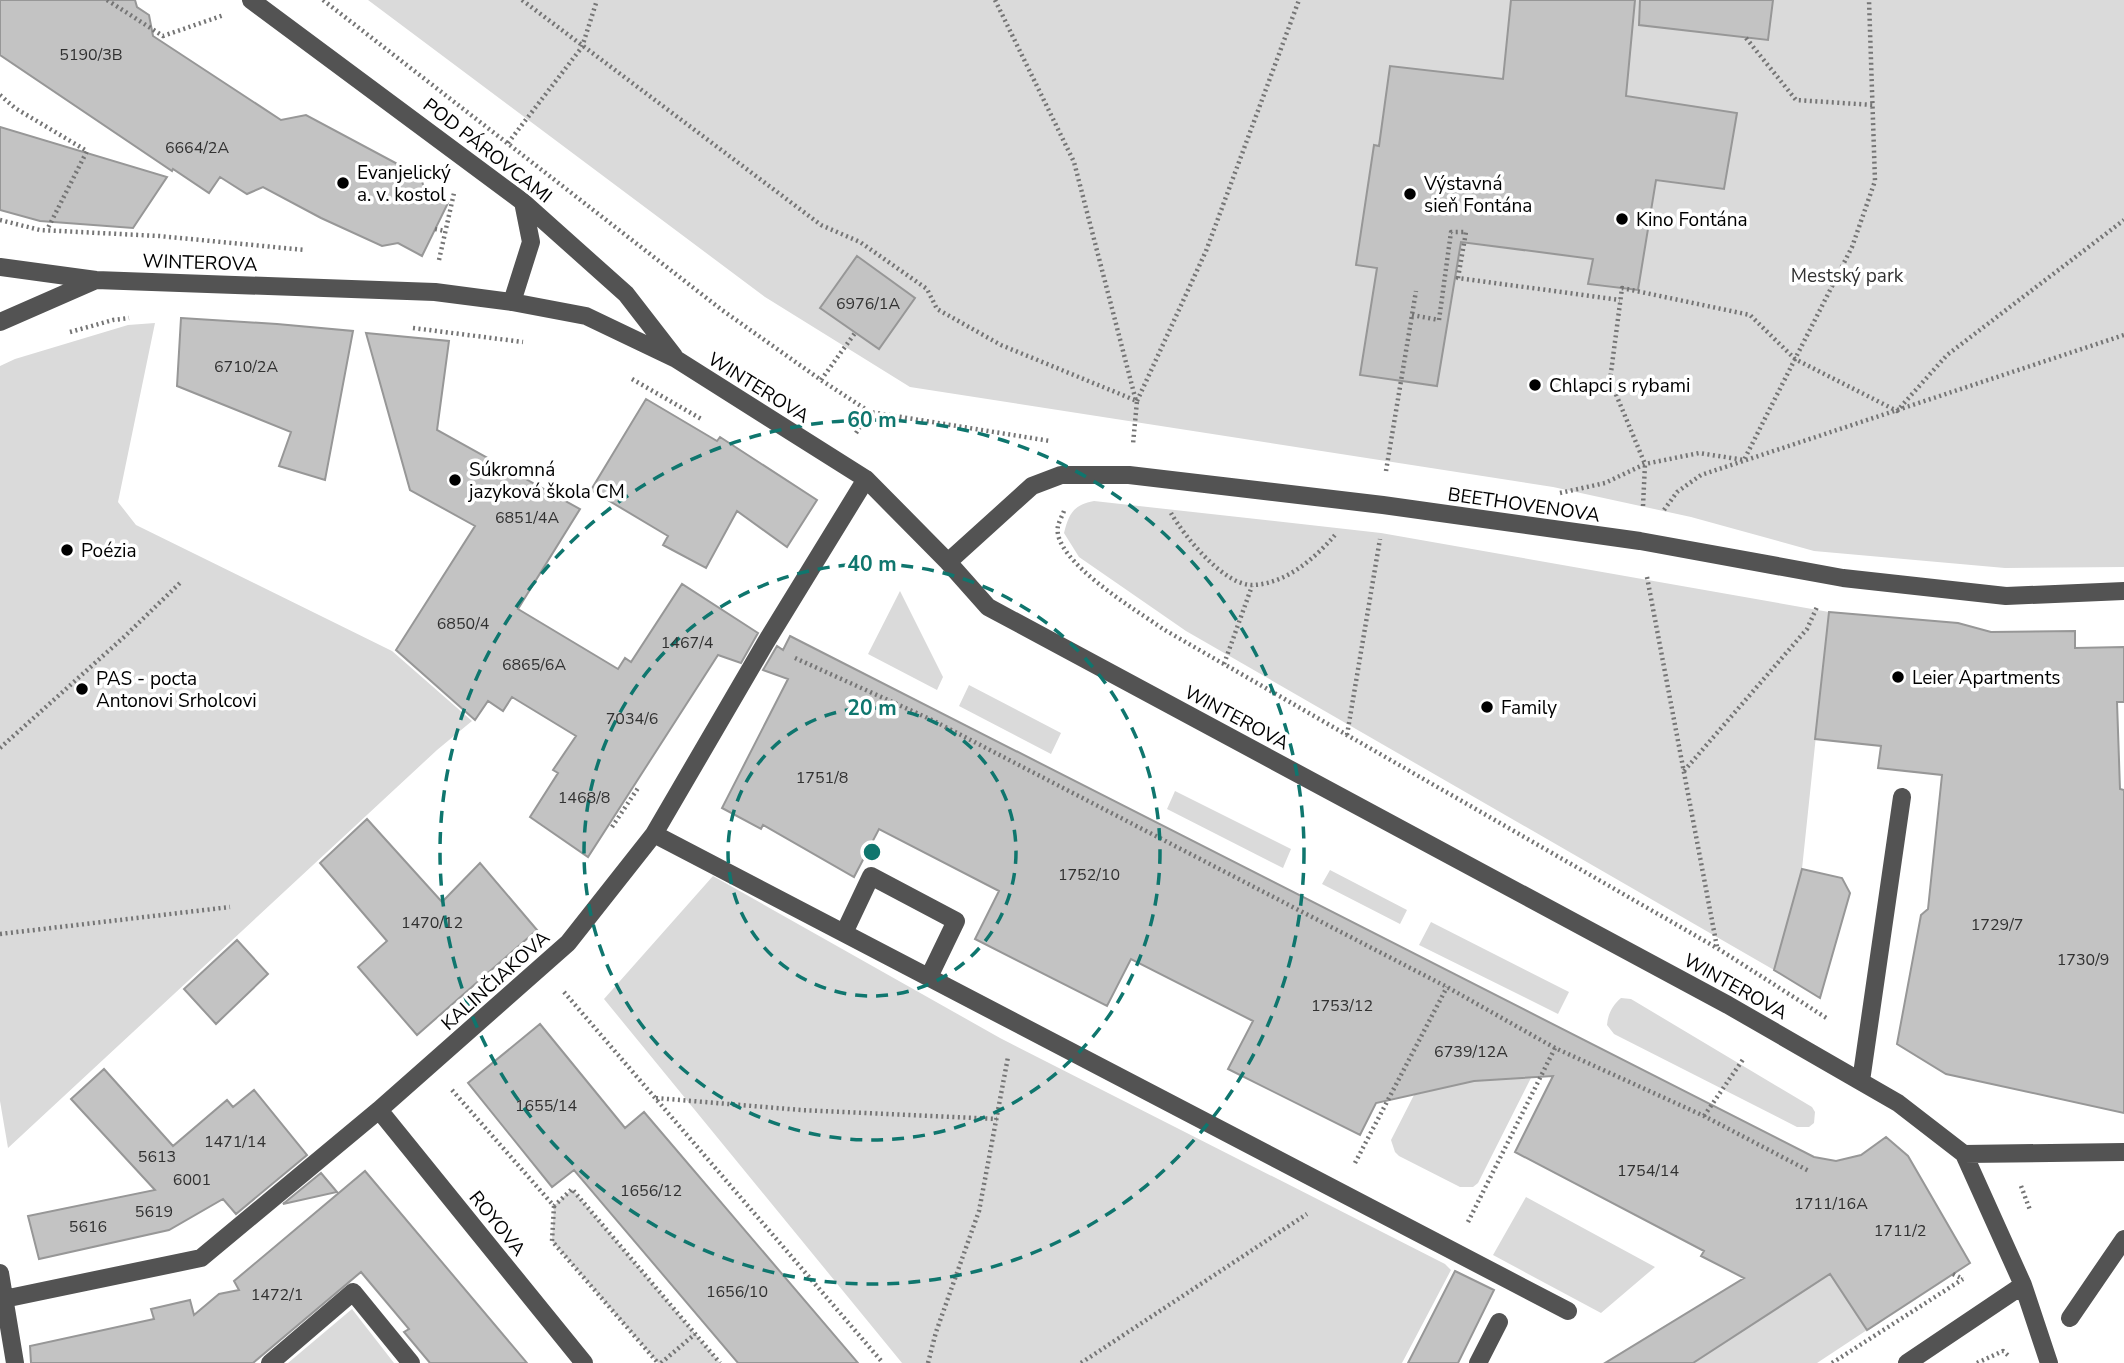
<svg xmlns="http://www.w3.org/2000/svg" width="2124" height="1363" viewBox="0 0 2124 1363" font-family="'Nunito Sans',sans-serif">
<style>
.green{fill:#dadada}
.building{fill:#c3c3c3;stroke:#979797;stroke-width:2}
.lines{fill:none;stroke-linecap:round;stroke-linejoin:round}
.path{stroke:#757575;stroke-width:4.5;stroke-dasharray:2 3.5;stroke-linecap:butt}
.minor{stroke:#535353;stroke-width:18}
.ring{fill:none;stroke:#0f766e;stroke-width:3.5;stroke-dasharray:12 9}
.poi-dot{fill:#000;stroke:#fff;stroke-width:2.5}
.labels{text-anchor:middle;stroke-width:7;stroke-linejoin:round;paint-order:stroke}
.number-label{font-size:16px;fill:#313131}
.street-label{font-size:19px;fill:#000;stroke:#fff}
.poi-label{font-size:19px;fill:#000;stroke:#fff;text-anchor:start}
.park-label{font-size:19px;fill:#313131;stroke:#fff}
.centre{fill:#0f766e;stroke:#fff;stroke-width:3.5}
.ring-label{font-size:21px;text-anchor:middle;font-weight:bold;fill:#0f766e;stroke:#fff;stroke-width:7;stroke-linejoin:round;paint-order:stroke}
</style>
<rect width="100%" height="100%" fill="#fff"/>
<!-- green -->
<path class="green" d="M 368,0 L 2124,0 L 2124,567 L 2005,568 L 1814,551 L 1691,517 L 1553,487 L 910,387 L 765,297 Z
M 155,323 L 118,502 L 136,525 L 392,651 L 472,721 L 437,750 L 8,1148 L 0,1101 L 0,366 L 15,359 L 128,325 Z
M 1094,501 L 1381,533 L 1829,612 L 1802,869 L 1774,970 L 1186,631 L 1079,557 L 1064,533 C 1069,514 1073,505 1094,501 Z
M 900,591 L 943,677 L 937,690 L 868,654 Z
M 969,685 L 1061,733 L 1051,754 L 959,706 Z
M 1175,791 L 1291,849 L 1283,868 L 1167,809 Z
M 1330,870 L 1407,910 L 1400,924 L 1322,884 Z
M 713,876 L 1000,1038 L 1445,1264 L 1451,1270 L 1402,1363 L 902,1363 L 604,999 Z
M 1431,922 L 1569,992 L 1558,1014 L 1419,945 Z
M 1621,998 L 1631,999 L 1812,1107 L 1815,1112 L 1814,1123 L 1809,1127 L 1797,1127 L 1614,1034 L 1607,1025 C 1608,1013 1613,1005 1621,998 Z
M 1537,1066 L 1478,1183 L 1473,1187 L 1460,1187 L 1399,1156 L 1395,1152 L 1391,1140 L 1414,1095 L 1474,1081 L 1488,1081 Z
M 572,1189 L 720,1363 L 658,1363 L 552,1241 L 554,1206 Z
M 1526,1197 L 1655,1267 L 1601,1313 L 1493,1255 Z
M 1831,1273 L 1867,1330 L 1817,1363 L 1693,1363 Z
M 352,1309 L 394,1363 L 288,1363 Z"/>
<!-- building -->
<path class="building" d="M 0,0 L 135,0 L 137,7 L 149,15 L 153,36 L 281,120 L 306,115 L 420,176 L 425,190 L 448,203 L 422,256 L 398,243 L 382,246 L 321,218 L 263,187 L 247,194 L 220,177 L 209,193 L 173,169 L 172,171 L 0,55 Z
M 1511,0 L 1635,0 L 1626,96 L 1737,113 L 1724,189 L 1656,180 L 1638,290 L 1588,284 L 1593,259 L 1461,242 L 1437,386 L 1360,375 L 1377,268 L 1356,265 L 1374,145 L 1379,146 L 1390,66 L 1503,79 Z
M 1640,0 L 1773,0 L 1768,40 L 1639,25 Z
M 0,127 L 167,177 L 133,228 L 40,221 L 0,210 Z
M 857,256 L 915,298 L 879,349 L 820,308 Z
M 181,318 L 277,324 L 353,331 L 325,480 L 279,466 L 291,432 L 177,386 Z
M 366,333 L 449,341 L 437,430 L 580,509 L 518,609 L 618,669 L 625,658 L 631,662 L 682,584 L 758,633 L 741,663 L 718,655 L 588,857 L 530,817 L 558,773 L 553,770 L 576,736 L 512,697 L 503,711 L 488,701 L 475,720 L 396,650 L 475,526 L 410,490 Z
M 646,399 L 717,441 L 720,437 L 817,500 L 787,547 L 737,511 L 706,568 L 663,545 L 668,536 L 591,490 Z
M 1829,612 L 1958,623 L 1991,632 L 2075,631 L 2075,648 L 2124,647 L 2124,702 L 2117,702 L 2120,789 L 2124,790 L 2124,1113 L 1946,1074 L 1897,1044 L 1921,915 L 1928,909 L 1942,775 L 1878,768 L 1881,746 L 1815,739 Z
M 790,636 L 1814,1157 L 1836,1161 L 1861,1155 L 1886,1137 L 1908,1156 L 1970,1263 L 1867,1330 L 1830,1274 L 1693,1363 L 1605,1363 L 1744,1278 L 1701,1256 L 1704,1251 L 1515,1152 L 1553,1076 L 1474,1081 L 1376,1103 L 1360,1135 L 1228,1069 L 1253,1021 L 1131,959 L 1107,1006 L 975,939 L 999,891 L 879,829 L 854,877 L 763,825 L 761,829 L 722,808 L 788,679 L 763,670 L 777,646 L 783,650 Z
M 367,819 L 442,902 L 480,863 L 537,930 L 417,1035 L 358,967 L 387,941 L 320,863 Z
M 1802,869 L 1842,878 L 1850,893 L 1820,998 L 1774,970 Z
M 237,940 L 268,974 L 216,1024 L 184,989 Z
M 540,1024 L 625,1128 L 644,1112 L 858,1363 L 738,1363 L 574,1170 L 552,1187 L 468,1083 Z
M 104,1069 L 173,1146 L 227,1100 L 233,1107 L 254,1090 L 307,1155 L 236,1214 L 223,1199 L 169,1230 L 39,1259 L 28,1216 L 155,1190 L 71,1099 Z
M 365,1171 L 527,1363 L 430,1363 L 404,1332 L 409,1329 L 361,1272 L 253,1363 L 31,1363 L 30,1346 L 154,1319 L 151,1309 L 190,1300 L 194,1315 L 219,1294 L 239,1290 L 234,1281 Z
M 321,1173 L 337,1192 L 283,1204 Z
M 1455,1271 L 1494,1290 L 1458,1363 L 1408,1363 Z"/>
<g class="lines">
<!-- path -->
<path class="path" d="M 107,0 L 163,36 L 224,15
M 323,0 L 722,310 L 821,380 L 870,412 L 1050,441
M 522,0 L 821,225 L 860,242 L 927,289 L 937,309 L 1001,345 L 1137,401 L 1133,444
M 995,0 L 1074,162 L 1136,401
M 1746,38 L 1796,100 L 1873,105
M 0,95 L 15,108 L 87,151 L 47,230
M 508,143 L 582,47 L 597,0
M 0,220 L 40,230 L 159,236 L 305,250
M 435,229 L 445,231
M 439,260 L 454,193
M 1412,315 L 1439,320 L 1451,232 L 1466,232 L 1458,278 L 1620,300
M 413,328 L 523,342
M 70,332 L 113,320 L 129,318
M 632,379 L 703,420
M 821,380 L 855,333
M 1137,401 L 1206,251 L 1299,0
M 856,433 L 870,412
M 1386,471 L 1416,291
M 1560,493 L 1605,483 L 1645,464 L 1699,453 L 1744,460 L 1795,359 L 1897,411 L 1947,355 L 2124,220
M 1643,506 L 1645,464 L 1610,380 L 1622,288 L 1750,315 L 1795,359 L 1852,247 L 1875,181 L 1869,0
M 1664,510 L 1677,492 L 1701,475 L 2124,335
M 1064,511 C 1062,516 1059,522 1058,526 C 1051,560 1138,611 1163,629 L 1717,948 L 1828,1019
M 1171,513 C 1184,536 1225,587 1254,585 C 1287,583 1315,558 1335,535
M 1647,577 L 1717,947
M 795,658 L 932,720 L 1447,987 L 1555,1048 L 1704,1116 L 1809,1171
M 1224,664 L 1252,586
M 1347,735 L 1380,539
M 0,748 L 124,637 L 182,581
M 1684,771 L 1807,629 L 1817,607
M 612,827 L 638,788
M 0,934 L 230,907
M 564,992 L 883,1363
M 452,1090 L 554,1206 L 572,1189 L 720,1363
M 656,1098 L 801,1110 L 997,1119
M 1704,1116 L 1744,1058
M 1355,1163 L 1447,987
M 2021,1186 L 2030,1210
M 554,1206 L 552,1241 L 658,1363
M 1468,1222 L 1555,1048
M 1953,1274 L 1963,1279
M 661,1363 L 695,1334
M 928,1363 L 936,1332 L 979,1211 L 1008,1057
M 1081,1363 L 1307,1214
M 1832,1363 L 1963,1279
M 1977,1363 L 2003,1351 L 2010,1357"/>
<!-- minor -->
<path class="minor" d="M 251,0 L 523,202 L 626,294 L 674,356
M 0,267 L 96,280 L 435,292 L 512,302 L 586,316 L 676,359 L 866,479 L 948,562 L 988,607 L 1728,1005 L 1898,1103 L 1964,1154 L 2023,1285 L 2049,1363
M 512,302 L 531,242 L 523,202
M 0,322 L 96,280
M 948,562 L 1032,486 L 1061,475 L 1129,475 L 1383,505 L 1640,541 L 1843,578 L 2006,596 L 2124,591
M 654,834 L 1568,1311
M 844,933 L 871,876 L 956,921 L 929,977
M 1861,1081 L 1902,797
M 379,1110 L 584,1363
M 1964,1154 L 2124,1152
M 0,1273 L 15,1363
M 4,1299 L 201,1258 L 379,1110 L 568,943 L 654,834 L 766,642 L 866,479
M 2070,1318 L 2124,1239
M 270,1363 L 353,1292 L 411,1363
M 1478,1363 L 1499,1322
M 1907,1363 L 2023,1285"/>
</g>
<!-- distance rings -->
<g class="ring">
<circle cx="872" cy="852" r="144"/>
<circle cx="872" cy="852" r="288"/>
<circle cx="872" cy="852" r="432"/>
</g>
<!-- markers -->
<g class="poi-dot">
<circle cx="343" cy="183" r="7"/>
<circle cx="1410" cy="194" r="7"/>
<circle cx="1622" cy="219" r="7"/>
<circle cx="1535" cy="385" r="7"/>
<circle cx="455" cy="480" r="7"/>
<circle cx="67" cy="550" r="7"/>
<circle cx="1898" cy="677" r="7"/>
<circle cx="82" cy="689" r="7"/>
<circle cx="1487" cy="707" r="7"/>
</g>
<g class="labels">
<!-- number labels -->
<g class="number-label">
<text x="91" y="60">5190/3B</text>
<text x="197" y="153">6664/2A</text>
<text x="868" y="309">6976/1A</text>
<text x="246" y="372">6710/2A</text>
<text x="527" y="523">6851/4A</text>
<text x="463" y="629">6850/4</text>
<text x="687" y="648">1467/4</text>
<text x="534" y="670">6865/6A</text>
<text x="632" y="724">7034/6</text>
<text x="822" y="783">1751/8</text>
<text x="584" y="803">1468/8</text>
<text x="1089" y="880">1752/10</text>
<text x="432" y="928">1470/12</text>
<text x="1997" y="930">1729/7</text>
<text x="2083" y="965">1730/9</text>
<text x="1342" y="1011">1753/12</text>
<text x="1471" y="1057">6739/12A</text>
<text x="546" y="1111">1655/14</text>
<text x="235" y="1147">1471/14</text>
<text x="157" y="1162">5613</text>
<text x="1648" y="1176">1754/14</text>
<text x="192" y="1185">6001</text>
<text x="651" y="1196">1656/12</text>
<text x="1831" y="1209">1711/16A</text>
<text x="154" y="1217">5619</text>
<text x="88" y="1232">5616</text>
<text x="1900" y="1236">1711/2</text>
<text x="737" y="1297">1656/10</text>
<text x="277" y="1300">1472/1</text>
</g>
<!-- street labels -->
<g class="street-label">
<text transform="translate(488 150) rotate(38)" y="7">POD PÁROVCAMI</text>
<text transform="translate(200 262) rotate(2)" y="7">WINTEROVA</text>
<text transform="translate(759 387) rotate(32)" y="7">WINTEROVA</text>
<text transform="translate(1524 504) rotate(8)" y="7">BEETHOVENOVA</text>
<text transform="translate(1237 717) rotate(28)" y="7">WINTEROVA</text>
<text transform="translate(495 980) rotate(-42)" y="7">KALINČIAKOVA</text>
<text transform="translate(1736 986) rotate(29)" y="7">WINTEROVA</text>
<text transform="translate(498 1223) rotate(51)" y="7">ROYOVA</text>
</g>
<!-- poi labels -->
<g class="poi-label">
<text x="357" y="179">Evanjelický<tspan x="357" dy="22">a. v. kostol</tspan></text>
<text x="1424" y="190">Výstavná<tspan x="1424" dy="22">sieň Fontána</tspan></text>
<text x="1636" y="226">Kino Fontána</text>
<text x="1549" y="392">Chlapci s rybami</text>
<text x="469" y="476">Súkromná<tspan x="469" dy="22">jazyková škola CM</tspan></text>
<text x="81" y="557">Poézia</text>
<text x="1912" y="684">Leier Apartments</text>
<text x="96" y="685">PAS - pocta<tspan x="96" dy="22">Antonovi Srholcovi</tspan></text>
<text x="1501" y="714">Family</text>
</g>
<!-- park labels -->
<g class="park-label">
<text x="1847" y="282">Mestský park</text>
</g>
</g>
<circle cx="872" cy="852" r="10" class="centre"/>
<g class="ring-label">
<text x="872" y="427">60 m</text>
<text x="872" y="571">40 m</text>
<text x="872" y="715">20 m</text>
</g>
</svg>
